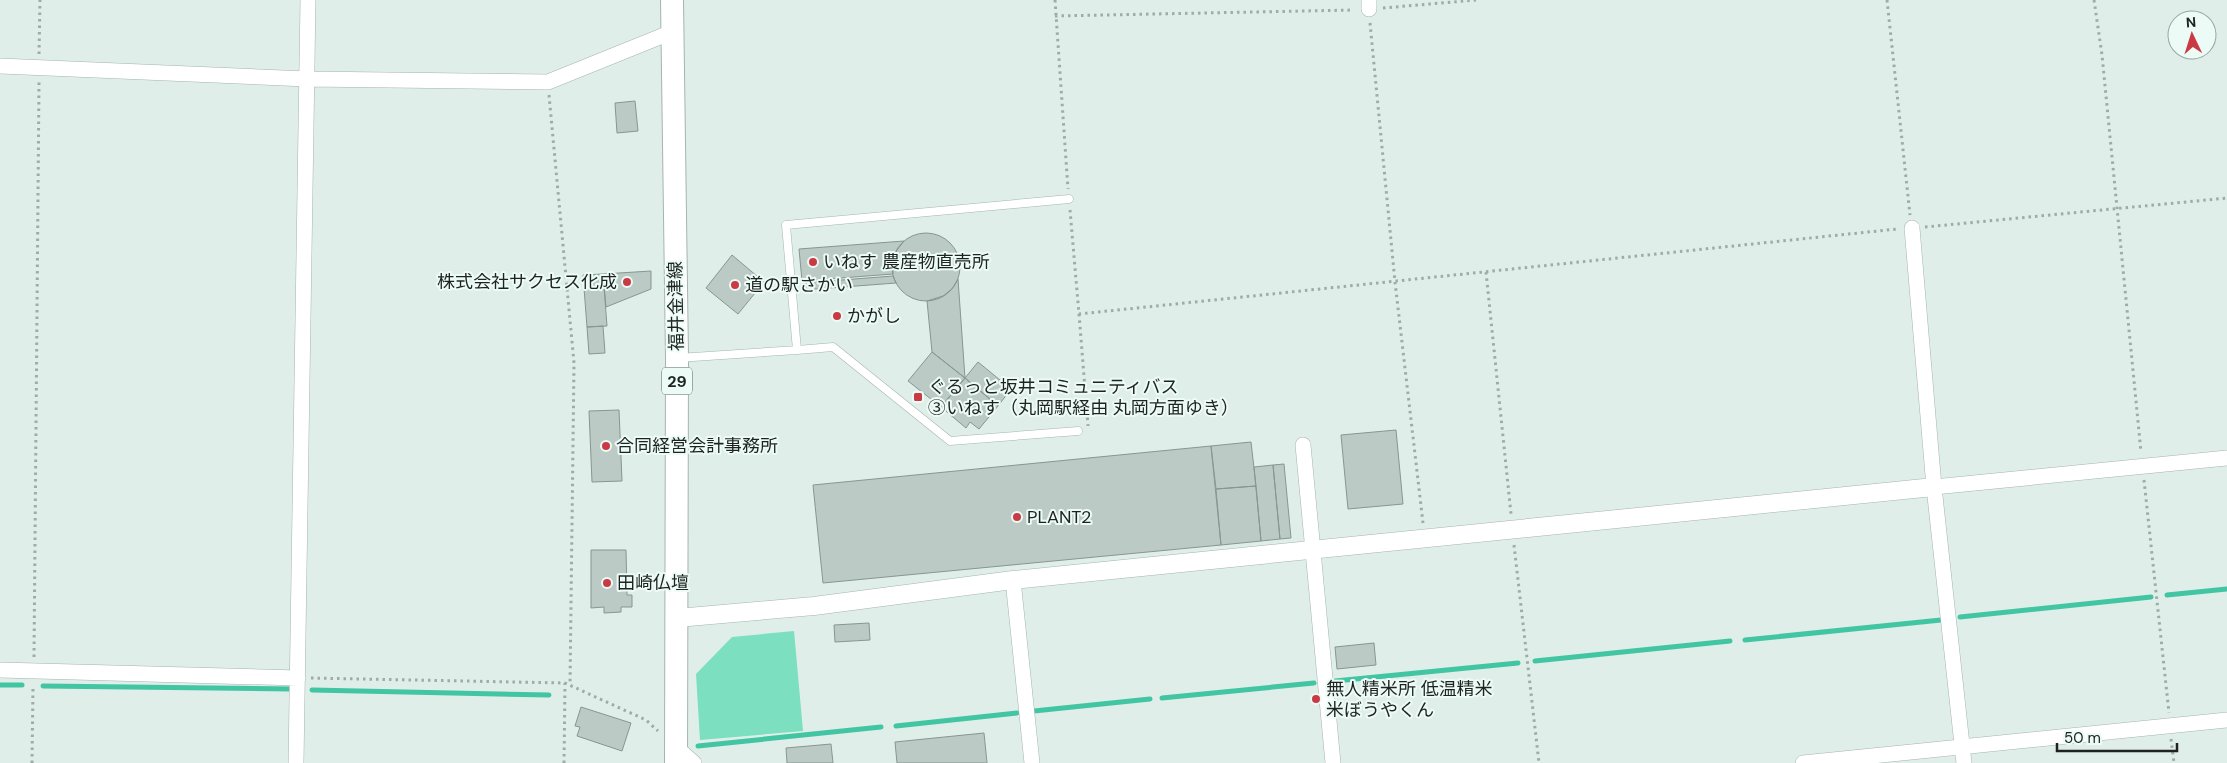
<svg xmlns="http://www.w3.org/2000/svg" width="2227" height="763" viewBox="0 0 2227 763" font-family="'DM Sans','Noto Sans JP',sans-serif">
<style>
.green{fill:#7bdfc0}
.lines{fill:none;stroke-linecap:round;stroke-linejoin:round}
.stream{stroke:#42c5a2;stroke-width:5}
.building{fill:#bccac5;stroke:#889691}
.service-casing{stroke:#a6b4af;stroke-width:9}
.minor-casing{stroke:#a6b4af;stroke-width:16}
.tertiary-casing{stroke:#a6b4af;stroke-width:19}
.primary-casing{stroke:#a6b4af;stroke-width:24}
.path{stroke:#9faba6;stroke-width:3;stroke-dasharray:2.5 4;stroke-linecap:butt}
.service{stroke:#fff;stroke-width:8}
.minor{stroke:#fff;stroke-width:15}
.tertiary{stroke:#fff;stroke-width:18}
.primary{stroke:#fff;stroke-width:22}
.poi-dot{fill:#ca3a44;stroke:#ecfbf6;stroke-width:2}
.labels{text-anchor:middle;stroke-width:4;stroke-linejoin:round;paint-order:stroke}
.shield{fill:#ecfbf6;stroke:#5c6461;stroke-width:1}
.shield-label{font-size:16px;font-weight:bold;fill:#1e2321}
.poi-label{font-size:18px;fill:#1e2321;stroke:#ecfbf6;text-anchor:start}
.street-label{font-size:18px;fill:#1e2321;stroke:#ecfbf6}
</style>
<rect width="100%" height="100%" fill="#dfeee8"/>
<!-- green -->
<path class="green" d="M 794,631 L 803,731 L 700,740 L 696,674 L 732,637 Z"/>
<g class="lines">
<!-- stream -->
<path class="stream" d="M 2167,595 L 2227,589
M 1960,617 L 2151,597
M 1745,640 L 1941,620
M 1535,661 L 1730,641
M 1335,681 L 1518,663
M 0,685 L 22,685
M 43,686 L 291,689
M 312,690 L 549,695
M 1162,698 L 1314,683
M 1034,711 L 1150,699
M 896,726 L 1017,713
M 698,746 L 881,727"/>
</g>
<!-- building -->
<path class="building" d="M 635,101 L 638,131 L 617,133 L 615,103 Z
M892 267a34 34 0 1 1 68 0a34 34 0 1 1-68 0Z
M 904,241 L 897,250 L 893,260 L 893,274 L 802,281 L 799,249 Z
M 732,255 L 764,282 L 738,314 L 706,288 Z
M 651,271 L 651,289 L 606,307 L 603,274 Z
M 603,274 L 607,326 L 587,327 L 583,275 Z
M 893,276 L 896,283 L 803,290 L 803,283 Z
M 958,279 L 965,378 L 932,352 L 927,301 L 943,296 L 952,289 Z
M 603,326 L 605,353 L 589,354 L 587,327 Z
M 932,352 L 965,378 L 941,407 L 908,381 Z
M 978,362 L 1011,389 L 998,406 L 965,378 Z
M 965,378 L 998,406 L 979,429 L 970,422 L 966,428 L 941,407 Z
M 619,410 L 622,481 L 592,482 L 589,411 Z
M 1396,430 L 1403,504 L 1348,509 L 1341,435 Z
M 1251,442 L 1256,486 L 1216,489 L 1211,446 Z
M 1211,446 L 1221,545 L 823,583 L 813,485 Z
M 1284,464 L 1291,538 L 1280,539 L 1273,465 Z
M 1273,465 L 1280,539 L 1261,541 L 1254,467 Z
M 1256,486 L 1261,541 L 1221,545 L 1216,489 Z
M 591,550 L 626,550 L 627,595 L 632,595 L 632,607 L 621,607 L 621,612 L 604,613 L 604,607 L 591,608 Z
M 869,623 L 870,640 L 835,642 L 834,625 Z
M 1374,643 L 1376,665 L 1337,669 L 1335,647 Z
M 581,707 L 631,723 L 622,751 L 577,736 L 580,727 L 575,726 Z
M 984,733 L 987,763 L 897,763 L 895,742 Z
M 831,744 L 833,763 L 787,763 L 786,748 Z"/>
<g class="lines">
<defs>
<path id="service" d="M 797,350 L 833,347 L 950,441 L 1078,431
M 678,358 L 797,350 L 786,225 L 1069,199"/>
<path id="minor" d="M 1369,0 L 1369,9
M 0,66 L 307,79 L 548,82 L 672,32
M 1912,228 L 1934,487 L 1964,763
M 1303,445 L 1333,763
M 1934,487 L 2227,458
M 1013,580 L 1032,763
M 0,670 L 298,678
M 676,747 L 694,763
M 296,763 L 308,0
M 1803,763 L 2227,720"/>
<path id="tertiary" d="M 677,618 L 814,606 L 1013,580 L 1934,487"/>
<path id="primary" d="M 672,0 L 677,358 L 676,763"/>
</defs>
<!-- service casing -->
<use href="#service" class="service-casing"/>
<!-- minor casing -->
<use href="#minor" class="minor-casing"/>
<!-- tertiary casing -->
<use href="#tertiary" class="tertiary-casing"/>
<!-- primary casing -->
<use href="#primary" class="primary-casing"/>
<!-- path -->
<path class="path" d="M 1055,0 L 1068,189
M 1887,0 L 1910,215
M 2094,0 L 2102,55 L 2141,452
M 1383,8 L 1476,0
M 1055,16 L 1354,10
M 1370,23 L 1395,282 L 1423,523
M 39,54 L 40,0
M 549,95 L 574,363 L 570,685
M 1070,210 L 1079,314 L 1897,229
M 1925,227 L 2227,198
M 1486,272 L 1511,514
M 1079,314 L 1088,426
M 2144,480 L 2169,713
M 1514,545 L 1539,763
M 34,657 L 39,81
M 311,678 L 565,683 L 646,720 L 658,731
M 2171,739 L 2174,763
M 32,763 L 33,686
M 564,763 L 565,683"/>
<!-- service -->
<use href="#service" class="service"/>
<!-- minor -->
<use href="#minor" class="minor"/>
<!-- tertiary -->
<use href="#tertiary" class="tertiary"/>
<!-- primary -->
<use href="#primary" class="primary"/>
</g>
<!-- markers -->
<g class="poi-dot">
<circle cx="813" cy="262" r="5"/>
<circle cx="627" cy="282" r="5"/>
<circle cx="735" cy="285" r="5"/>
<circle cx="837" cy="316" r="5"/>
<rect x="913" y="392" width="10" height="10" rx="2.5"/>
<circle cx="606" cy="446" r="5"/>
<circle cx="1017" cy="517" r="5"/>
<circle cx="607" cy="583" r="5"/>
<circle cx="1316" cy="699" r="5"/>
</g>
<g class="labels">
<!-- shield labels -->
<rect class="shield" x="662" y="367.5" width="30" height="27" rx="4"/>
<g class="shield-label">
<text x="677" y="387">29</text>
</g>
<!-- poi labels -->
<g class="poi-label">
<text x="823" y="268">いねす 農産物直売所</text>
<text x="617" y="288" text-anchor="end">株式会社サクセス化成</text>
<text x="745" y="291">道の駅さかい</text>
<text x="847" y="322">かがし</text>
<text x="928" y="393">ぐるっと坂井コミュニティバス<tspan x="928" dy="21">③いねす（丸岡駅経由 丸岡方面ゆき）</tspan></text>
<text x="616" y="452">合同経営会計事務所</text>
<text x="1027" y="523">PLANT2</text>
<text x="617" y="589">田崎仏壇</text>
<text x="1326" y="695">無人精米所 低温精米<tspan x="1326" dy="21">米ぼうやくん</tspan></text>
</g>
<!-- street labels -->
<g class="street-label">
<text transform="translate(676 306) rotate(-91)" y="6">福井金津線</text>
</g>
</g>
<!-- north arrow -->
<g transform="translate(2192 35) rotate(356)"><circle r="24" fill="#ecfbf6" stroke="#9aa5a1"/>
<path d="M0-4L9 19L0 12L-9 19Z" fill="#ca3a44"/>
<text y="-8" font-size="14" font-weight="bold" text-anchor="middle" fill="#1e2321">N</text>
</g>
<!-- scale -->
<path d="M2057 743v8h120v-8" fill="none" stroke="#1e2321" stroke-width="2.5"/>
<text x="2064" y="743" font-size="15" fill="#1e2321" stroke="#ecfbf6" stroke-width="4" paint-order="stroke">50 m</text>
</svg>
